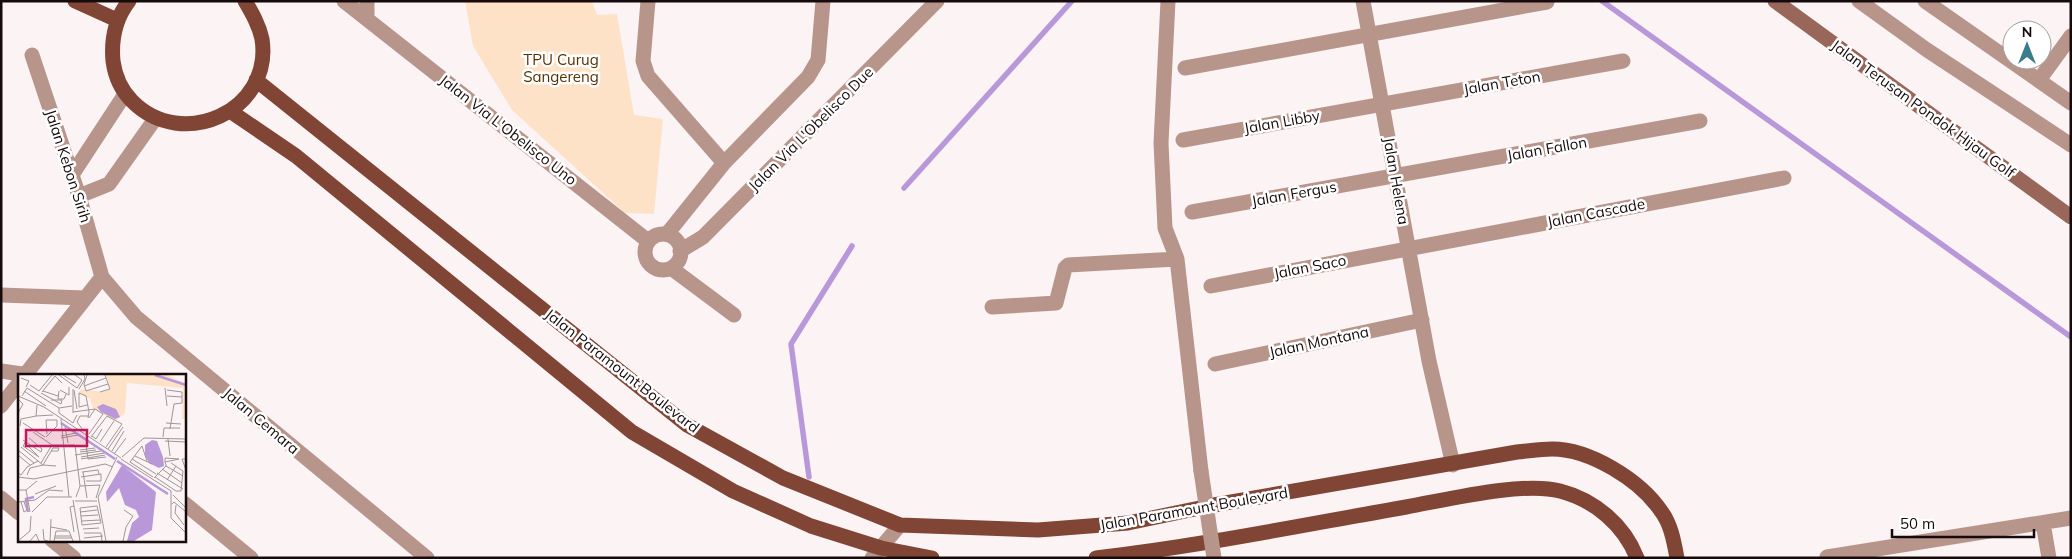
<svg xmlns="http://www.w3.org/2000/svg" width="2072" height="559" viewBox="0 0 2072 559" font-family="Mulish,sans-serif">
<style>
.green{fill:#fde2c7}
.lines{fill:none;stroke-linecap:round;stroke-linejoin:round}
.stream{stroke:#b998da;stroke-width:5.5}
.street{stroke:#b8958b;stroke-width:15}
.secondary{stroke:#986759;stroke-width:15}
.primary{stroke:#804535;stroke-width:15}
.street-bridge{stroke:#b8958b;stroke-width:15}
.labels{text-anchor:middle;stroke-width:5;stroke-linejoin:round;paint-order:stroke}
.park-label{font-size:15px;fill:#563200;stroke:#fff}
.street-label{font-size:15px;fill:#170a0c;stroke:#fff}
.inset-river{fill:none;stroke:#b998da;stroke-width:2.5}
.inset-road{fill:none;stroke:#a09698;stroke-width:1}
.view{fill:#c2185b;fill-opacity:0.15;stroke:#c2185b;stroke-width:2.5}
.inset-edge{fill:none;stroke:#170a0c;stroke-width:2.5}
</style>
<rect width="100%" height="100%" fill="#fcf3f5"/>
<!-- green -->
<path class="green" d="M 465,1 L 592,1 L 597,15 L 617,14 L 634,115 L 663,119 L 654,214 L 625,213 L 512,110 L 473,46 Z"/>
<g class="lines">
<!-- stream -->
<path class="stream" d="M 1602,1 L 2071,337
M 904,188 L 1072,1
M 809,477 L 791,344 L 852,246"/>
<!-- street -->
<path class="street" d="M 344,1 L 648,241
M 367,1 L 367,19
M 648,1 L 643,61 L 648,76 L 724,163
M 1168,1 L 1161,143 L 1165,228 L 1177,259 L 1201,471
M 1363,1 L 1429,361 L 1453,465
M 1859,1 L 1927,50 L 2071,145
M 1925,1 L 2071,103
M 32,55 L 79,196 L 102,277 L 136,317 L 427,558
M 1185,68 L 1547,2
M 2039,80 L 2071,36
M 1183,140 L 1623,61
M 72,175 L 125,94
M 79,196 L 109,184 L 155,119
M 1192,212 L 1700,121
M 667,234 L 724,163 L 808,77 L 818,60 L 823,1
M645 252a18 18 0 1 1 36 0a18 18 0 1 1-36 0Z
M 680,251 L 703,237 L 937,1
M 671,268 L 734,315
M 1211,286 L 1784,178
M 1,295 L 85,298
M 992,307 L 1056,303 L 1065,268 L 1068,265 L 1177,259
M 1215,364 L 1422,320
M 1,371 L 29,375
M 25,375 L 102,277
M 1,406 L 19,383
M 1,498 L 19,513
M 184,503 L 251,558
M 2043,523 L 2049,558
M 52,540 L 74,558
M 1827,557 L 2071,518
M 872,558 L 900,525"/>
<!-- secondary -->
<path class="secondary" d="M 1775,1 L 2071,217"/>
<!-- primary -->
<path class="primary" d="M 75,1 L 117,20
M 129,1 C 115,19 111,39 113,61 C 115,76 122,91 132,101 C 182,152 273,111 262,39 C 259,25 252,13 245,1
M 256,80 L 687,425 L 783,478 L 900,525 L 1038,530 L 1128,523 L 1214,505 L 1517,452 C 1529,451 1540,449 1552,449 C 1590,449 1640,480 1661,511 C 1671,524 1674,542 1677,558
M 230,111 L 296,156 L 632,432 L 733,491 L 811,526 L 881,548 L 932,558
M 1096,558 C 1200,546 1303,525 1406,507 C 1446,500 1523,481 1560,491 C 1595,500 1624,525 1637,558"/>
<!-- street-bridge -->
<path class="street-bridge" d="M 1201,471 L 1214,558"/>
</g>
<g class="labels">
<!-- park labels -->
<g class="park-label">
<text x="561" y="65">TPU Curug<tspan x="561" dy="17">Sangereng</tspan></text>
</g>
<!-- street labels -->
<g class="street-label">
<text transform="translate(1502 83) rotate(-10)" y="5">Jalan Teton</text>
<text transform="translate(1923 109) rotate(36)" y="5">Jalan Terusan Pondok Hijau Golf</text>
<text transform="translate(1282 122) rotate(-10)" y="5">Jalan Libby</text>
<text transform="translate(811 129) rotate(-45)" y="5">Jalan Via L'Obelisco Due</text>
<text transform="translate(508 130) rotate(38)" y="5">Jalan Via L'Obelisco Uno</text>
<text transform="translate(1547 149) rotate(-10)" y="5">Jalan Fallon</text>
<text transform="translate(68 166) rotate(72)" y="5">Jalan Kebon Sirih</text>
<text transform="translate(1396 181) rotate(80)" y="5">Jalan Helena</text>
<text transform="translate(1294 194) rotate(-10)" y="5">Jalan Fergus</text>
<text transform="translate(1596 213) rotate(-11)" y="5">Jalan Cascade</text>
<text transform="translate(1310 267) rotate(-11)" y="5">Jalan Saco</text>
<text transform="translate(1319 342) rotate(-12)" y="5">Jalan Montana</text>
<text transform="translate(622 371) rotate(38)" y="5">Jalan Paramount Boulevard</text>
<text transform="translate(261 421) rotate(40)" y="5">Jalan Cemara</text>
<text transform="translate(1194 509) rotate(-10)" y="5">Jalan Paramount Boulevard</text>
</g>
</g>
<!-- overview -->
<g transform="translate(18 374)">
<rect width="168" height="168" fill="#fcf3f5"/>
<path d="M 88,1 L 149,1 L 167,9 L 167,45 L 164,45 L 165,14 L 109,9 L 107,39 L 97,47 L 75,34 L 72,25 L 61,19 L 63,15 L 85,18 L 93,15 Z" fill="#fde2c7"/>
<path d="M 85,30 L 98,35 L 102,43 L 97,45 L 83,38 L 79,33 ZM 134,66 L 139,67 L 145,83 L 146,92 L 141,94 L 131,89 L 127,81 L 127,71 ZM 104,91 L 138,118 L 134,156 L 116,167 L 109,167 L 114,149 L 121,143 L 118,136 L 107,131 L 101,114 L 89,128 L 88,118 Z" fill="#b998da"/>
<path class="inset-river" d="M 137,1 L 168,11M 43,49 L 97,85M 99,87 L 150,120M 10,138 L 8,125 L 16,123"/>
<path class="inset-road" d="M 41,1 L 59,14 L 64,6 L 57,1M 45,1 L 58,9M 69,1 L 66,10 L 68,17 L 90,10M 3,4 L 11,7 L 8,13M 12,11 L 21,17 L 34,1M 66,12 L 88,4M 147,14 L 149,32M 55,15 L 55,39M 61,15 L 67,5 L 66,1M 42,16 L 51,21 L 51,13M 56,16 L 59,35M 149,16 L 164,18 L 164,29M 6,17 L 28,32M 25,17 L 40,22M 41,17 L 40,25 L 46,25 L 48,20M 24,18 L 37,2 L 44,9M 82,18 L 92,15 L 87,1M 23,19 L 43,30M 0,22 L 26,33 L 103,84M 4,22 L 9,14 L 41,34M 149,22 L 164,23M 0,25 L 5,30 L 0,39M 33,26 L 44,26 L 43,30M 69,31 L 61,33 L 61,19 L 68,22 L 71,38 L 70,44M 54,32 L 41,34 L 41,39 L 55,49 L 59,41M 55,38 L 77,35M 18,42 L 35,41M 71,44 L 77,35 L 85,40 L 71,60M 43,45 L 51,123M 5,49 L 27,63M 148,49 L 163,50M 2,52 L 3,45 L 18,42 L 19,31M 47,53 L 50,69M 152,55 L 156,30 L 164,29M 65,56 L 59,48 L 62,42 L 70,42M 15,58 L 34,71 L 57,71 L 62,112 L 58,123M 43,62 L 58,59M 74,62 L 78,65 L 84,55M 28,63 L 39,52 L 39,46 L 28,46 L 29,60M 73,63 L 89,42 L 104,50 L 88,73M 145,63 L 146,54 L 162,54M 43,64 L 60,61M 150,65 L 152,82M 5,66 L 23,78 L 24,75 L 11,64M 8,67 L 5,72 L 21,83M 147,67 L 168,68M 82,68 L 96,47M 7,69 L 21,83M 68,71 L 70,85 L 88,83M 124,72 L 112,88 L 135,103M 124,72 L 129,87M 3,73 L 25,91 L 38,92M 90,75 L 105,53M 0,76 L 16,89M 62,76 L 77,74M 94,77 L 106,57M 62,78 L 78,76M 96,80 L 108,64M 0,81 L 12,91M 57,81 L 83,77M 117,82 L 134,90M 63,83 L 86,79M 104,83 L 126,64 L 168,65M 63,85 L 87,81M 103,85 L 153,117 L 153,144 L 168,159M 114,85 L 138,100M 168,85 L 164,85 L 168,96M 23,89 L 34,71M 148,92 L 165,102M 144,95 L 164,109M 64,98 L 80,96 L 81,100M 65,98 L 69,124M 0,99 L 3,101 L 9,93 L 20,87M 139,99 L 165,115M 9,101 L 12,94 L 25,91 L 35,74 L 41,74 L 40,77 L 33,77M 0,103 L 16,105 L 87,90 L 95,93M 63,103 L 83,100 L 83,107 L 68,107M 137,103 L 158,117 L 163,117 L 165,97 L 153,89M 136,104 L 148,92 L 148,91 L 147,88 L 147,84 L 161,85 L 147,88M 149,106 L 158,92M 62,112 L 82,111 L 78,124M 0,116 L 8,116 L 19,107M 8,116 L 12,138M 17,120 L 38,112M 155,121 L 168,134M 55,126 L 62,167M 57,127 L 79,127M 0,128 L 17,126 L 31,116 L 45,117M 3,128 L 6,138 L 9,136 L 6,128M 154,130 L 156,128 L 168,138M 158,131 L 157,139 L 166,151M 56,132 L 52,133 L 56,158M 79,132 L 83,149 L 64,151 L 62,134 ZM 14,138 L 29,123 L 54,123M 62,138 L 79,136M 63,142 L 80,141M 64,147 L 82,146M 33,153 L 49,156M 25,155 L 26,166 L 30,167M 65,155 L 81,154M 66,159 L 83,159 L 84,167M 37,162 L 53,162M 36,164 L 54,164M 66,164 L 85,162M 0,167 L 12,157 L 13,142M 12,167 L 18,160 L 21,167M 32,167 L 33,145M 36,167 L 38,157 L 51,157 L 55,167M 88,167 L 80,123 L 99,83M 105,167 L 108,153 L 115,142 L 106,136"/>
<path class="view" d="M 8,56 L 69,56 L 69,72 L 8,72 Z"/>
<rect width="168" height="168" class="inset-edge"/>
</g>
<!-- border -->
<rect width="2072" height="559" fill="none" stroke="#170a0c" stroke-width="5"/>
<!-- north arrow -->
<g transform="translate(2027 45)"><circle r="24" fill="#ffffff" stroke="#a29d9e"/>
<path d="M0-4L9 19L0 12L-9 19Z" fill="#397c8c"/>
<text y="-8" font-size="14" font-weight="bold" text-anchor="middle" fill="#170a0c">N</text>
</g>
<!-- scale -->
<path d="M1892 529v8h142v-8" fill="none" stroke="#170a0c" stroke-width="2.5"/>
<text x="1900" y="529" font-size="15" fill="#170a0c" stroke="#ffffff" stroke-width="4" paint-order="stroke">50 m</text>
</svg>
